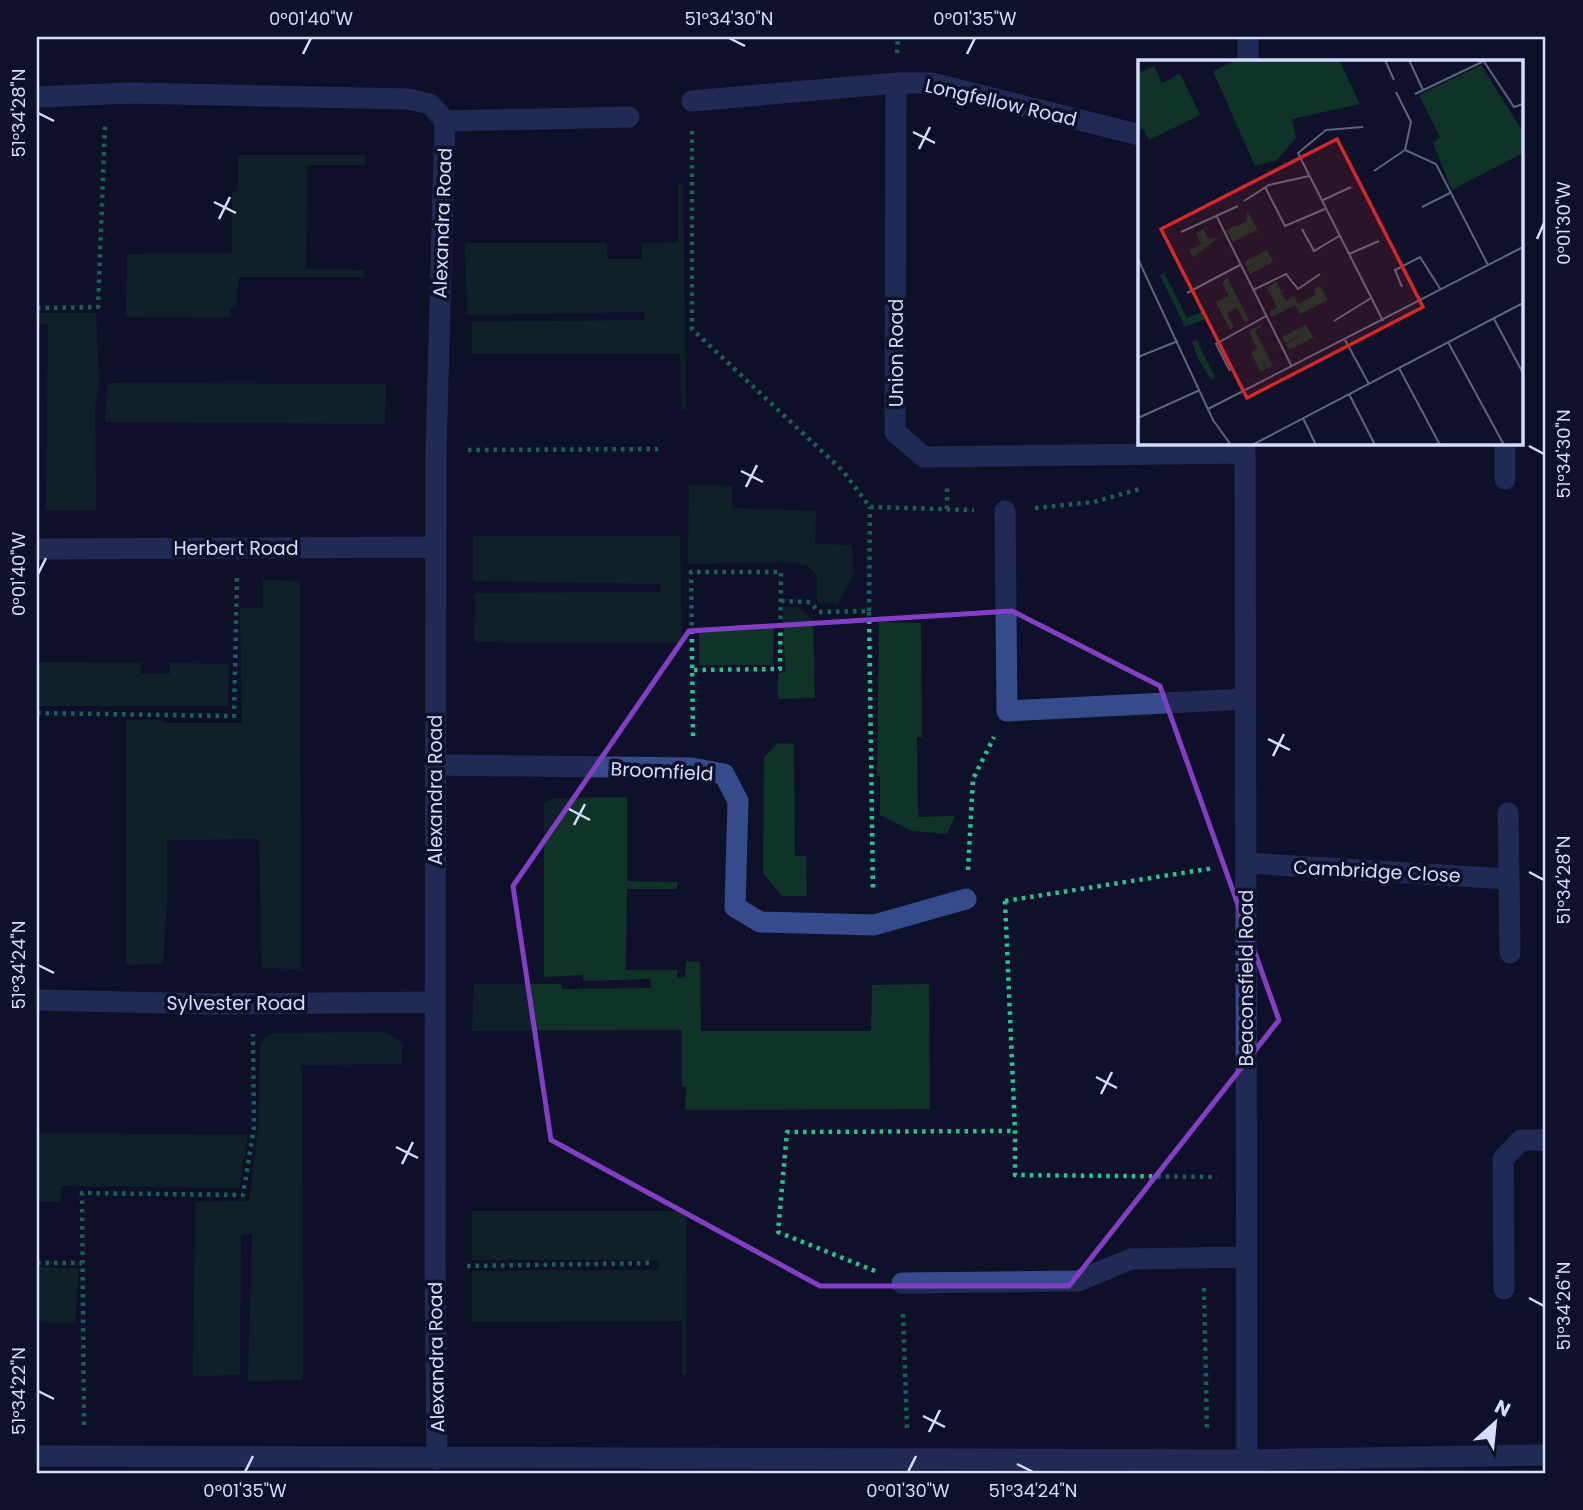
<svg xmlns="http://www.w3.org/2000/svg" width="1583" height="1510" viewBox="0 0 1583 1510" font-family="Poppins,sans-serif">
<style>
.green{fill:#103328}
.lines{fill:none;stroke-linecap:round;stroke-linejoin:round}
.path{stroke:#26c38c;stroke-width:4.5;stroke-dasharray:3.5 5;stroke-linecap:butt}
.minor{stroke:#354b8b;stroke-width:21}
.marked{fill:none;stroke:#843ec5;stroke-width:5;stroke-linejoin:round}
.ticks{fill:none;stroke:#d5ddff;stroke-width:2.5}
.labels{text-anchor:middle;stroke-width:7;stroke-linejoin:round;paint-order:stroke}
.street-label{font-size:19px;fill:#d5ddff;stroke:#0e1129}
.inset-road{fill:none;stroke:#5e637f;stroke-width:2}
.view{fill:#d62828;fill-opacity:0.15;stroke:#d62828;stroke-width:3.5}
.inset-edge{fill:none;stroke:#d5ddff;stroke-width:3.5}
.neatline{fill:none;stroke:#d5ddff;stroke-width:2.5}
.ticks-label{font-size:18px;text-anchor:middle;fill:#d5ddff}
</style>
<rect width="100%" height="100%" fill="#0e1129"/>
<!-- green -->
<path class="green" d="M 238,155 L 365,155 L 365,165 L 307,165 L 306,269 L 364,270 L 365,277 L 239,277 L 236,307 L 230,308 L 231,318 L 126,317 L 127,254 L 232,253 L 232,192 L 238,191 Z
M 678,184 L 683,184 L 686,409 L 681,410 L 680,354 L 472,354 L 472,322 L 645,320 L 644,312 L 467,315 L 465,243 L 607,243 L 607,259 L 642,259 L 642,243 L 678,242 Z
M 37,313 L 96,313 L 99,385 L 95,406 L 96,510 L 46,510 L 48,325 L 37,324 Z
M 110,383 L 386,384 L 385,424 L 105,422 L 107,385 Z
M 689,485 L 732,486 L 732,508 L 816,511 L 815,544 L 852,545 L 854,573 L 838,604 L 817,602 L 817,575 L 806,565 L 788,562 L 688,564 Z
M 473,536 L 680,536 L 682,643 L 474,642 L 475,593 L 661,592 L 660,584 L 473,581 Z
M 263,580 L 300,581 L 301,969 L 262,968 L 259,839 L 167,840 L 167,903 L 163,964 L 126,965 L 126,720 L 161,720 L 164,723 L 242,723 L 240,608 L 263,608 Z
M 783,607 L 798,607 L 813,619 L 815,698 L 778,699 L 778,674 L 785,670 Z
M 879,622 L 921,623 L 922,737 L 917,737 L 918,817 L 955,816 L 947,834 L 912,831 L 880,815 L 880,776 L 877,776 Z
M 699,626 L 774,627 L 773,665 L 699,665 Z
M 37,662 L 141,663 L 141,674 L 170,674 L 170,663 L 229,664 L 228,706 L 37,706 Z
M 778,743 L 794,744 L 795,856 L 806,856 L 807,896 L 782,896 L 763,873 L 764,757 Z
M 627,797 L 627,881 L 677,882 L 677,889 L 627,889 L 626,970 L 677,970 L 677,978 L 685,977 L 686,961 L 700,962 L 701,1031 L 871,1031 L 872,985 L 929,984 L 930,1109 L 685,1110 L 686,1087 L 682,1086 L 682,1030 L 472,1031 L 474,984 L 561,984 L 562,989 L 651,988 L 650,979 L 583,981 L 583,975 L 544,977 L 544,803 L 552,798 Z
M 385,1032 L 402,1043 L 402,1064 L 302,1065 L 303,1380 L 248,1381 L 252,1234 L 241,1235 L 240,1375 L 193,1376 L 195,1202 L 249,1201 L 258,1128 L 260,1044 L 267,1036 L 275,1033 Z
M 37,1133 L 248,1135 L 239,1188 L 61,1186 L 61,1202 L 37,1202 Z
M 472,1211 L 686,1211 L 687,1375 L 682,1375 L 682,1321 L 472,1322 L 472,1271 L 658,1270 L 659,1260 L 472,1260 Z
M 37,1267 L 79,1268 L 75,1323 L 37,1322 Z"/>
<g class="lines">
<!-- path -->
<path class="path" d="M 897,53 L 898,37
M 692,131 L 692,329 L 843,471 L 870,507 L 974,510
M 37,308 L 98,307 L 105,126
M 468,450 L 658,449
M 1035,508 L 1094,502 L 1143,488
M 947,509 L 947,486
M 781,601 L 810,602 L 819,612 L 869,611 L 873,892
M 869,611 L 870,507
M 37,713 L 234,716 L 237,577
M 693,736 L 691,572 L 781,572 L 780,669 L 693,670
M 968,870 L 973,779 L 994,737
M 1005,901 L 1015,1131 L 1015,1175 L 1217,1177
M 1005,901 L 1214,868
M 37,1263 L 82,1263
M 467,1266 L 652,1263
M 875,1271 L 778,1232 L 787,1132 L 1015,1131
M 1204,1288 L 1207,1430
M 903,1314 L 907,1428
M 84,1425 L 82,1193 L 243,1195 L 254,1127 L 253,1034"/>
<!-- minor -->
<path class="minor" d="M 1248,61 L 1248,37
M 896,83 L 895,432 L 924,457 L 1245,453
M 37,97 L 131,93 L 408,99 L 430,104 L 445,121 L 436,450 L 435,1266 L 437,1459
M 692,101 L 896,83 L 931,83 L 1140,135
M 445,121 L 629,117
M 1245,443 L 1247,1460
M 1505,479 L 1505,443
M 1005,511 L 1007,711 L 1245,699
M 37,549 L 435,547
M 435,765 L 692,768 L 724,774 L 738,801 L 735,907 L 760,922 L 874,925 L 966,899
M 1508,813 L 1510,953
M 1246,863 L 1508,879
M 37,1000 L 214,1004 L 435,1002
M 902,1283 L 1078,1281 L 1131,1259 L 1246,1257
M 1504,1289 L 1503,1159 L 1521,1140 L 1546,1140
M 37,1456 L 1247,1460 L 1546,1455"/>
</g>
<!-- marked area -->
<path d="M0 0H1583V1510H0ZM 1012,611 L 1160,686 L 1279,1020 L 1069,1286 L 820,1286 L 551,1140 L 513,886 L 689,631 Z" fill="#0e1129" fill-opacity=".55" fill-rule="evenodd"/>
<path class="marked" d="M 1012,611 L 1160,686 L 1279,1020 L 1069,1286 L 820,1286 L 551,1140 L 513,886 L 689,631 Z"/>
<!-- ticks -->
<path class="ticks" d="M 729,38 L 745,46M 303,54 L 311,38M 967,54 L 975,38M 38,113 L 54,121M 913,132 L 935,143M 919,149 L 930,127M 214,202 L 236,213M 219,219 L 230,197M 1537,239 L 1544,223M 1529,446 L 1544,454M 741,471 L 763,482M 746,487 L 757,465M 38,574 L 46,558M 1268,739 L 1290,750M 1273,756 L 1284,734M 569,809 L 590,820M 574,825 L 585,804M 1529,872 L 1544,880M 38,965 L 54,973M 1096,1077 L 1117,1088M 1101,1094 L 1112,1072M 396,1147 L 418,1158M 402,1164 L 413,1142M 1529,1298 L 1544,1306M 38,1391 L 54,1399M 923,1416 L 945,1427M 929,1432 L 940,1410M 1017,1464 L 1033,1472M 245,1472 L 253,1456M 908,1472 L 916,1456"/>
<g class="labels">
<!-- street labels -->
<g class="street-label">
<text transform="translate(1001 102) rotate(13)" y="7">Longfellow Road</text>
<text transform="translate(442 223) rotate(-88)" y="7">Alexandra Road</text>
<text transform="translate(896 353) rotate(-90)" y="7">Union Road</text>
<text x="236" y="555">Herbert Road</text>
<text transform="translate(662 771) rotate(3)" y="7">Broomfield</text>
<text transform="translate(435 790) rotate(-90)" y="7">Alexandra Road</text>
<text transform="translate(1377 871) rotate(3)" y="7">Cambridge Close</text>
<text transform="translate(1246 978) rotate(-90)" y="7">Beaconsfield Road</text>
<text x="236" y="1010">Sylvester Road</text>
<text transform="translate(436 1357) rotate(-91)" y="7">Alexandra Road</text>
</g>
</g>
<!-- overview -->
<g transform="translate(1138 60)">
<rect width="385" height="385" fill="#0e1129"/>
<path d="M 100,0 L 201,0 L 222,44 L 154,59 L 158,78 L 152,85 L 139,100 L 117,106 L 75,11 ZM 343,5 L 385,72 L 385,93 L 314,130 L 295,83 L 302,77 L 281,35 ZM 16,6 L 24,23 L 42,14 L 62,55 L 11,80 L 5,69 L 0,72 L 0,13 ZM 109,151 L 123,176 L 119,170 L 95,182 L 88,170 L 109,161 ZM 72,165 L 66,170 L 70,178 L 79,179 L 55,197 L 51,190 L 63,184 L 58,173 ZM 129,190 L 135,202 L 112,214 L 109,208 L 130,197 L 109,207 L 106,202 ZM 26,213 L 49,258 L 66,251 L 69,258 L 47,267 L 22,215 ZM 89,217 L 111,260 L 107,262 L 99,248 L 89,253 L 96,267 L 92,270 L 78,242 L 91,236 L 84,223 ZM 138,222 L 143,231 L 148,229 L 143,233 L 148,241 L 156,236 L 160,244 L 178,235 L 176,229 L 182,226 L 190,240 L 162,254 L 157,245 L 134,257 L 132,252 L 139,247 L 129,228 ZM 127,263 L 117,271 L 135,306 L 129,309 L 121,293 L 128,309 L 122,312 L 113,292 L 119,289 L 111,271 ZM 168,265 L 178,283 L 174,278 L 151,290 L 148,284 L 168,273 L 147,283 L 144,277 ZM 58,279 L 77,317 L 73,320 L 59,296 L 54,282 Z" fill="#103328"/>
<path class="inset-road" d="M 247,0 L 256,20M 271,0 L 285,30M 345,0 L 376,47 L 385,44M 258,32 L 273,62 L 267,90 L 298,104 L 350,205M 277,34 L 346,1M 225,67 L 188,70 L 160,93 L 245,261M 236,111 L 267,90M 127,127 L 147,166 L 187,149M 106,141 L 131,125 L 171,116M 183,141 L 213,127M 284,147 L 312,133M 79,157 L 154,307M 164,169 L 176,191 L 201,176M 43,172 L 100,146M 211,194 L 241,181M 0,199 L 75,360 L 93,385M 264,227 L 257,210 L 282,197 L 303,230M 115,230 L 148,214 L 160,229 L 182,214M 49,233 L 102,205M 356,259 L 385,313M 196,261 L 233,238M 207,280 L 231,324M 310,282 L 366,385M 0,297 L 40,281M 261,308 L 302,385M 92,311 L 78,284 L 128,256M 211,334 L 237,385M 70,349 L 385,187M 0,358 L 62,330M 165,358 L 178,385M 114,385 L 385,243"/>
<path class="view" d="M 199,79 L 285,247 L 109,338 L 23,169 Z"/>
<rect width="385" height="385" class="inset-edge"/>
</g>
<!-- border -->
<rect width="1583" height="1510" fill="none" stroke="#0e1129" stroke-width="77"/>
<!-- north arrow -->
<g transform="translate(1495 1423) rotate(27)" stroke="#0e1129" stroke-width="5" paint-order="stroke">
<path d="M0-5L12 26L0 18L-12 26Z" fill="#d5ddff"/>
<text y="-10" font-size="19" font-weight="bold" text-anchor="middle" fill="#d5ddff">N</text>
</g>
<rect x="38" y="38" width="1506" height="1434" class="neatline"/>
<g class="ticks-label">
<text x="311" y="25">0°01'40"W</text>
<text x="729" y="25">51°34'30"N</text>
<text x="975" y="25">0°01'35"W</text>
<text transform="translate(19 113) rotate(-90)" y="6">51°34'28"N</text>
<text transform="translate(1564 223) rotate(-90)" y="6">0°01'30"W</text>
<text transform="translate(1564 454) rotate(-90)" y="6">51°34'30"N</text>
<text transform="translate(19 574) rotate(-90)" y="6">0°01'40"W</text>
<text transform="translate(1564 880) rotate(-90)" y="6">51°34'28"N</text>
<text transform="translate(19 965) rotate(-90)" y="6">51°34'24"N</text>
<text transform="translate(1564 1306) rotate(-90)" y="6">51°34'26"N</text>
<text transform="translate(19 1391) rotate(-90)" y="6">51°34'22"N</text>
<text x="245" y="1497">0°01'35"W</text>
<text x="908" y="1497">0°01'30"W</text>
<text x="1033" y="1497">51°34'24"N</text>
</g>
</svg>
